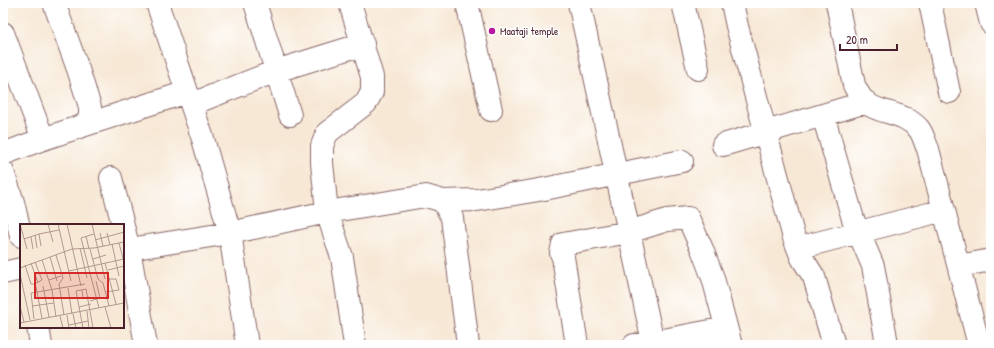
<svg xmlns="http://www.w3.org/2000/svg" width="994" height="348" viewBox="0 0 994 348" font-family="'Patrick Hand',sans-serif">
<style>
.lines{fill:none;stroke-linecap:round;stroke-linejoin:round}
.minor-casing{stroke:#876566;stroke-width:24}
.minor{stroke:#fff;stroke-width:22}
.poi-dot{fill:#b5179e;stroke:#fff;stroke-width:1.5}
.labels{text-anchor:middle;stroke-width:3;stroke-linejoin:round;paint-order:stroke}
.poi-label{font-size:11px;fill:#4a1f2b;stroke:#fff;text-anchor:start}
.inset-road{fill:none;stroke:#b29891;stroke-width:1}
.view{fill:#d62828;fill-opacity:0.15;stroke:#d62828;stroke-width:2}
.inset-edge{fill:none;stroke:#4a1f2b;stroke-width:2}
</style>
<rect width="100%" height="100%" fill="#fff"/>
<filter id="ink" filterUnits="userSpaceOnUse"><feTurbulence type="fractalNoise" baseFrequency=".025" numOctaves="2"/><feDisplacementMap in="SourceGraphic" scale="8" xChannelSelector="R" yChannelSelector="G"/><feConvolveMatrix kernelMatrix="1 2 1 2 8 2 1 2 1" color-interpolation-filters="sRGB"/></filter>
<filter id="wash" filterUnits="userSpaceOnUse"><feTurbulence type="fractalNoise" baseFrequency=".012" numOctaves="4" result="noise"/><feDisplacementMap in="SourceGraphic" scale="16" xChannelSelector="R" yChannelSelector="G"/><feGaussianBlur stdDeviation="0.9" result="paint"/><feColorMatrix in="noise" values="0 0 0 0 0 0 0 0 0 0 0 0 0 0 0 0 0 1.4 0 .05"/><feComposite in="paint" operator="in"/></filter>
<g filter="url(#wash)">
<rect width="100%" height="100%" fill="#f7e8d5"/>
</g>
<g filter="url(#ink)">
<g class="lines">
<defs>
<path id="minor" d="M 157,3 L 203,139 L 230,233 L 247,345
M 255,3 L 290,115
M 350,3 L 372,77 L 372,92 L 366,103 L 327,133 L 322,146 L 322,163 L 327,212 L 342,257 L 355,345
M 467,3 L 491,110
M 579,3 L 653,342 L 726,328
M 683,3 L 698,69
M 732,3 L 737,26 L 794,238 L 802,258 L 814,277 L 834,345
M 837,3 L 854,85 C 857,91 860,98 866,103 C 883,115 903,111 919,129 C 923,134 925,143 928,149 L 979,345
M 930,3 L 949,92
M 986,3 L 991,23
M 3,33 L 43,139
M 192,104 L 276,71 L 363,44
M 823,115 L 853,219 L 873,266 L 886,338 L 885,345
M 82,126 L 187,92
M 723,145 L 866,102
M 3,154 L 43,139 L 82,126 L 90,119 L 90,107 L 78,69 L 54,3
M 3,172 L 13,202 L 21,236
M 111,178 L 123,225
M 443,201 L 452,218 L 468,345
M 123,226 L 129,249 L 146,345
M 798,248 L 944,210
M 123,250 L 230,233 L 327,212 L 426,196 L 443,201 L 477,200 L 539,190 L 682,161
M 959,266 L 991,260
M 3,273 L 21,269
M 38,327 L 41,345
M 577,345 L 563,257 L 561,253 L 563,244 L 629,232 L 667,220 L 688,218 L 702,249 L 713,278 L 731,345
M 634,345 L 653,342"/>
</defs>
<!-- minor casing -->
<use href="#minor" class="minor-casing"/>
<!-- minor -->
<use href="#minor" class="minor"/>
</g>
</g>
<!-- markers -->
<circle class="poi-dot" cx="492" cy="31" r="4"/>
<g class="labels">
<!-- poi labels -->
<g class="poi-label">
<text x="500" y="35">Maataji temple</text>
</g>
</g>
<!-- overview -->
<g transform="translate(20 224)">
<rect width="104" height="104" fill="#f7e8d5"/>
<path class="inset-road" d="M 0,0 L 7,25M 28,0 L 33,18M 38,0 L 51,57M 47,0 L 61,62M 72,0 L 85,55M 80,9 L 83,22M 87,9 L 90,21M 19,10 L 39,6M 74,10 L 61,14 L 79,84M 15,11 L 17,24M 66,12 L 69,25M 11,13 L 13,25M 4,15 L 19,10 L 21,22M 75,16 L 104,8M 99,19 L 104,38M 92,20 L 99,52M 60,24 L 67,54M 70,25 L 78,55 L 83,59 L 89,82M 36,31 L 43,54 L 39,60 L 44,91M 30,33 L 37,57M 73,35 L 86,31M 22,36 L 32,66 L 36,93M 15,38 L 22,56 L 15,60M 11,39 L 18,59M 85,39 L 96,80M 5,41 L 11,60 L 15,60 L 16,63 L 22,94M 0,44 L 52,25 L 74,24 L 104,18M 88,46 L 104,42M 49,47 L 104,35M 0,50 L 10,96M 29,56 L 41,52M 23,62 L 29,93M 48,64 L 52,90M 62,66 L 63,74 L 69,73M 86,68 L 99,66 L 96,55 L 89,55M 70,77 L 80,74 L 76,57M 0,82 L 4,98M 12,82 L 34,79M 59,83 L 71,80M 85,83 L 91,104M 67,87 L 69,104M 53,90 L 56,104M 47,91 L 49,104M 40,92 L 43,104M 14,95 L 11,69 L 65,60M 0,99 L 104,79M 49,101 L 68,97M 63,104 L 56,67 L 66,65 L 73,104"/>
<path class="view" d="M 15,49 L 88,49 L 88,74 L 15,74 Z"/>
<rect width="104" height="104" class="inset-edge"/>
</g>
<!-- margin -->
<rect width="994" height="348" fill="none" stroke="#fff" stroke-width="16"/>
<!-- scale -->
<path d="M840 44v6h57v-6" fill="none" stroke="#4a1f2b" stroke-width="2"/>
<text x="846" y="44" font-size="12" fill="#4a1f2b" stroke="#ffffff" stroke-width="3" paint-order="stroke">20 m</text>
</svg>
